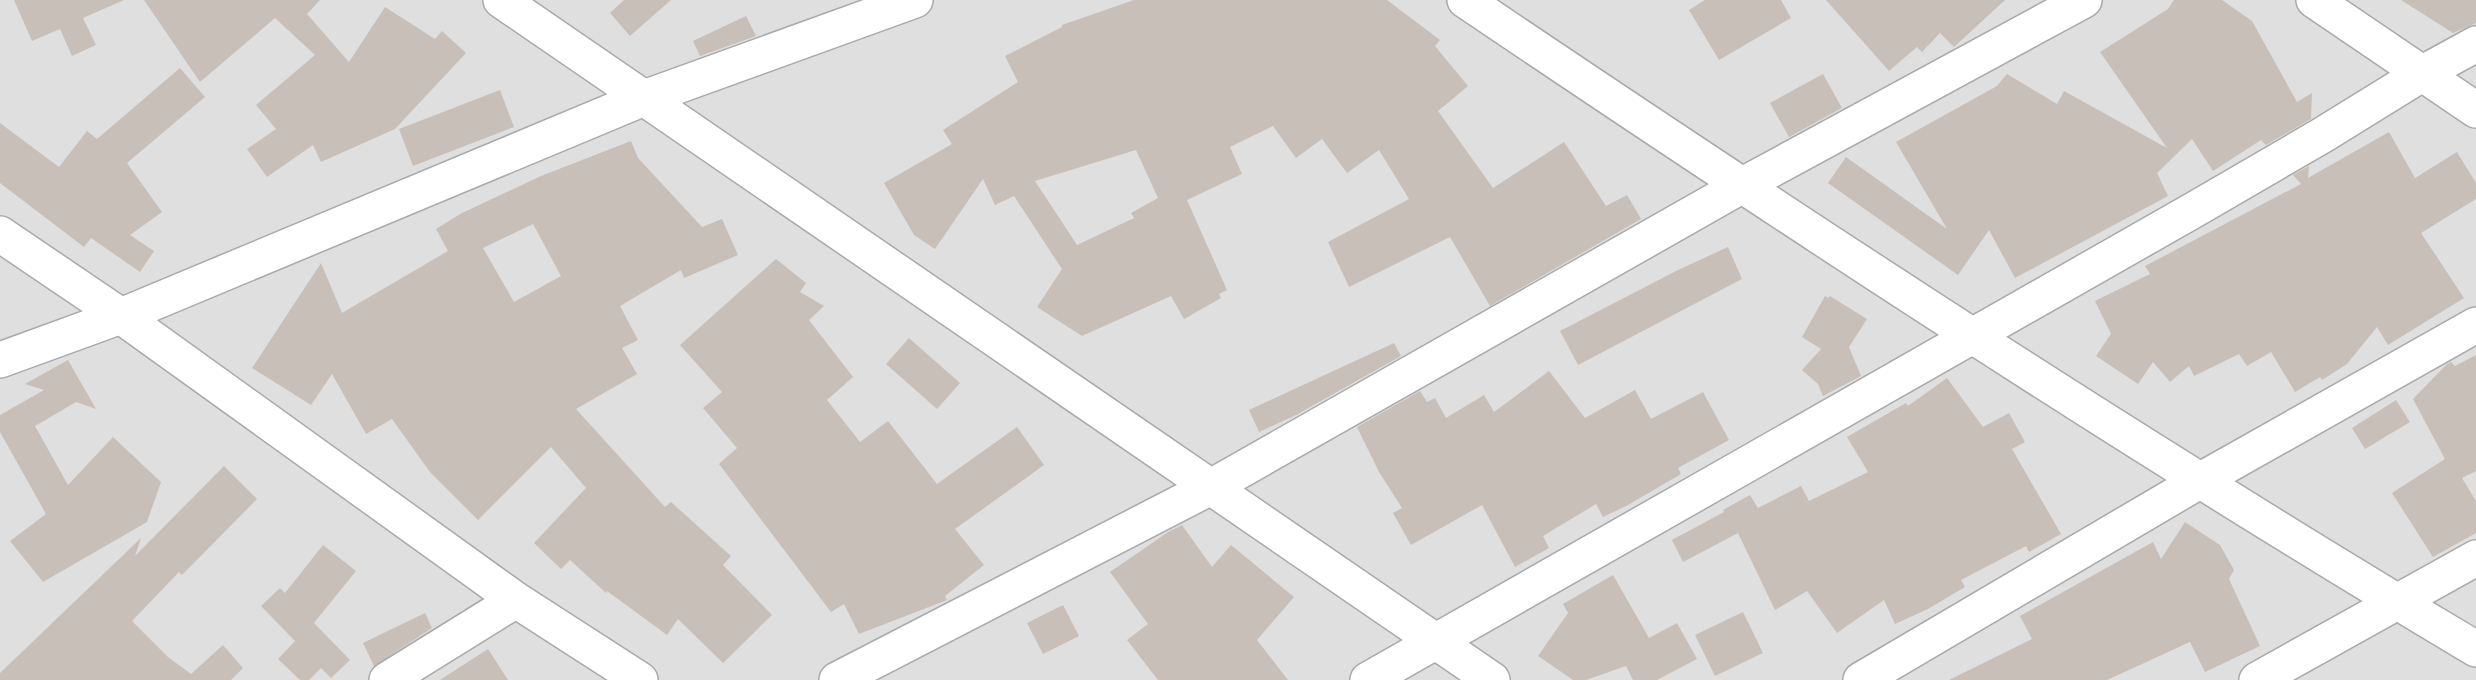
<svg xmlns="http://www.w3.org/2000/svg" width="2476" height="680" viewBox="0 0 2476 680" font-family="'Roboto Condensed',sans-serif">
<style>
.residential{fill:#e0dfdf}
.building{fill:#c7bfb8;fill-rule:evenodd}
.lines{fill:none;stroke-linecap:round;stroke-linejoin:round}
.minor-casing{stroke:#a9a9a9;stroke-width:38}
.minor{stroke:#fff;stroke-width:35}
</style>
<rect width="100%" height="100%" fill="#f2efe9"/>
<!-- residential -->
<path class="residential" d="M 0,0 L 2476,0 L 2476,680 L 0,680 Z"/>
<!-- building -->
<path class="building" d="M 14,0 L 124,0 L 83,18 L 96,45 L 72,56 L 60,29 L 32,41 Z
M 144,0 L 320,0 L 307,14 L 349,62 L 385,7 L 435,39 L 442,31 L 466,53 L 395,129 L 321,162 L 313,145 L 267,177 L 247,149 L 276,129 L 256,105 L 315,55 L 275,18 L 200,82 Z
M 624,0 L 671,0 L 630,36 L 610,13 Z
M 1134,0 L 1387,0 L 1440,40 L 1435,46 L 1468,86 L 1438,111 L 1493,188 L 1564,142 L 1606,206 L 1627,195 L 1641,219 L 1490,306 L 1450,237 L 1349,287 L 1328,242 L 1409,199 L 1379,150 L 1347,173 L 1322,139 L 1296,158 L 1273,126 L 1230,147 L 1242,174 L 1187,200 L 1227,290 L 1219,294 L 1221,298 L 1184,319 L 1171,296 L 1082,336 L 1037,307 L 1062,269 L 1014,196 L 995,205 L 983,179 L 935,249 L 914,235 L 884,183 L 952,144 L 943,130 L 1018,82 L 1005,56 L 1062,27 L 1062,25 ZM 1136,150 L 1158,198 L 1131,213 L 1134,218 L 1077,245 L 1035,181 Z
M 1705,0 L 1781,0 L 1791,18 L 1719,60 L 1689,10 Z
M 1826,0 L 2005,0 L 1954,47 L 1940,33 L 1922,52 L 1917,47 L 1889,71 Z
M 2174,0 L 2222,0 L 2252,21 L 2297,102 L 2312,93 L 2311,119 L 2266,145 L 2261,140 L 2213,171 L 2192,139 L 2157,173 L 2168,196 L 2015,278 L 1989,230 L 1958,275 L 1828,183 L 1846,157 L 1947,229 L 1896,142 L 1997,86 L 2007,74 L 2057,104 L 2064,91 L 2167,148 L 2100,52 L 2168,9 Z
M 2401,0 L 2476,0 L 2476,23 L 2453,33 Z
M 746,16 L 756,36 L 700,56 L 693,41 Z
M 180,68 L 205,97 L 127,163 L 162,212 L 130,235 L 154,251 L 140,272 L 91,238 L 84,247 L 0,183 L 0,123 L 59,167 L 87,131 L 97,139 Z
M 1823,74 L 1842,108 L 1789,137 L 1770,103 Z
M 500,90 L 514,127 L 413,166 L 399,129 Z
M 2389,132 L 2415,178 L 2457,152 L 2476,183 L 2476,199 L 2421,233 L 2464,298 L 2388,345 L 2377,327 L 2347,364 L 2322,380 L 2320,377 L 2295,392 L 2271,352 L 2247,366 L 2239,354 L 2194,376 L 2189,366 L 2170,382 L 2153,362 L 2138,384 L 2096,356 L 2111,334 L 2095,301 L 2150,274 L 2145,266 L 2301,184 L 2293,175 L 2309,166 L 2308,178 Z
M 631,141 L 638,158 L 702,227 L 722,219 L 738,255 L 684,278 L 681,270 L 620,306 L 638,340 L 622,348 L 637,374 L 576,409 L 665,507 L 671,502 L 731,556 L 723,565 L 772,615 L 723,663 L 678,619 L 667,635 L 607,591 L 606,593 L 570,560 L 561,569 L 534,543 L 586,488 L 551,447 L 478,520 L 430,472 L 392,419 L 366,434 L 332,374 L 311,405 L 252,368 L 321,263 L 342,313 L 448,251 L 436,229 L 462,213 L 541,176 ZM 533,224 L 561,276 L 514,302 L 483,248 Z
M 1728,247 L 1742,279 L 1578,365 L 1560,331 L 1678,270 Z
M 776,259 L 806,283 L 800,292 L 824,306 L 809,320 L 853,377 L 827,400 L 860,442 L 888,421 L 937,484 L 1017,427 L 1044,465 L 955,529 L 984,565 L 945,596 L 947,600 L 859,634 L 844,604 L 831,612 L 719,464 L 737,448 L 703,408 L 722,392 L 680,345 Z
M 1825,296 L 1828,298 L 1830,296 L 1867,319 L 1849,347 L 1861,376 L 1823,396 L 1818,384 L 1802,370 L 1821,349 L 1802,337 Z
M 909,338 L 960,383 L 937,409 L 886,364 Z
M 1394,343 L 1401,356 L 1296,415 L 1259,432 L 1249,410 Z
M 2476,355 L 2476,471 L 2462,478 L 2476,501 L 2476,533 L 2433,557 L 2392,493 L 2445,459 L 2413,399 L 2447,364 L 2451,362 L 2455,366 Z
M 68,360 L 96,409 L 76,402 L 35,426 L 68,485 L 113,437 L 161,482 L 147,522 L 43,582 L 10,541 L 46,514 L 0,432 L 0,415 L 44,390 L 25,384 Z
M 1549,371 L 1585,418 L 1635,390 L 1651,419 L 1703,392 L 1729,440 L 1678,468 L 1681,474 L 1628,505 L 1603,517 L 1596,504 L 1543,536 L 1549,548 L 1515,567 L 1482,505 L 1411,545 L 1393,513 L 1402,508 L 1379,472 L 1357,427 L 1420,391 L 1427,402 L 1435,398 L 1446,418 L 1484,395 L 1494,412 Z
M 1947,378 L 1983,427 L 2009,413 L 2025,442 L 2012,449 L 2061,534 L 2029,552 L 2026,546 L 1961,580 L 1965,587 L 1928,609 L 1895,624 L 1884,600 L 1837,633 L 1807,591 L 1775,610 L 1738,533 L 1683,562 L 1672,540 L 1724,512 L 1723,510 L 1750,495 L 1758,508 L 1801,486 L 1809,501 L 1868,472 L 1847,437 L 1906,403 L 1908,406 Z
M 2396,400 L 2410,422 L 2365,449 L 2352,428 Z
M 224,466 L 257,499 L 182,575 L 179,572 L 132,621 L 168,657 L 191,674 L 223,645 L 243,668 L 231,680 L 0,680 L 0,673 L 141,538 L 135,556 Z
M 2185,522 L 2220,545 L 2234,570 L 2229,579 L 2260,646 L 2205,672 L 2190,642 L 2107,680 L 1949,680 L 2032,639 L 2020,616 L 2153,542 L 2161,559 Z
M 1182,525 L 1212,567 L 1231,545 L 1294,597 L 1257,640 L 1288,680 L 1158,680 L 1127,640 L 1148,624 L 1110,572 L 1168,532 Z
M 323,545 L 356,571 L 314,623 L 350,660 L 331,678 L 321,668 L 309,680 L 300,680 L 278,659 L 295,641 L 261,606 L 280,588 L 285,593 Z
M 1613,575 L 1649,638 L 1677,623 L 1697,659 L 1657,680 L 1633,680 L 1626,666 L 1586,680 L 1573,680 L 1538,656 L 1568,613 L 1563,604 Z
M 1063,605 L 1079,636 L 1043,654 L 1027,623 Z
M 1743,612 L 1763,653 L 1715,676 L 1695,635 Z
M 425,613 L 432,628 L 374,666 L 363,643 Z
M 488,649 L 508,680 L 440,680 Z"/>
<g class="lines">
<defs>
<path id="minor" d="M 501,0 L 1492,680
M 1465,0 C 1797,224 2132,444 2476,649
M 2314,0 L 2476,110
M 0,234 L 121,316 L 516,600 L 640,680
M 0,360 L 121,316 L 644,98 L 915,0
M 387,680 L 516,600
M 837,680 L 1211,487 L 1741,186 L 2084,0
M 1368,680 L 2192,211 L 2321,136 L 2423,73 L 2476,44
M 1861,680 L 2201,480 L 2476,325
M 2257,680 L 2476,558"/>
</defs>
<!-- minor casing -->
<use href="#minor" class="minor-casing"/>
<!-- minor -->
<use href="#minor" class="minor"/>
</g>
</svg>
